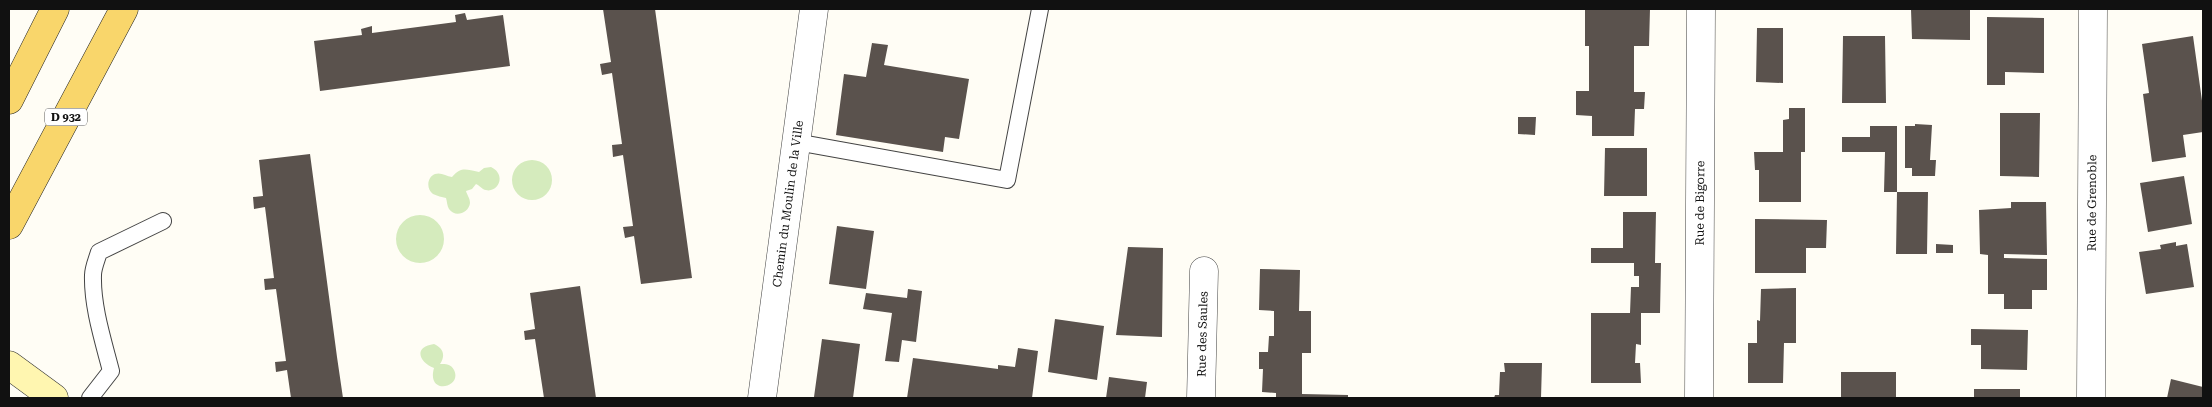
<svg xmlns="http://www.w3.org/2000/svg" width="2212" height="407" viewBox="0 0 2212 407" font-family="'Roboto Serif',serif">
<style>
.green{fill:#d5ebbd}
.building{fill:#5a524d}
.lines{fill:none;stroke-linecap:round;stroke-linejoin:round}
.lane-casing{stroke:#444;stroke-width:18}
.street-casing{stroke:#444;stroke-width:29}
.secondary-casing{stroke:#333;stroke-width:29}
.primary-casing{stroke:#222;stroke-width:29}
.lane{stroke:#fff;stroke-width:16}
.street{stroke:#fff;stroke-width:28}
.secondary{stroke:#fff6b0;stroke-width:28}
.primary{stroke:#f9d66b;stroke-width:28}
.labels{text-anchor:middle;stroke-width:5;stroke-linejoin:round;paint-order:stroke}
.shield{fill:#fff;stroke:#585858;stroke-width:1}
.shield-label{font-size:11px;font-weight:bold;fill:#111}
.street-label{font-size:12px;fill:#111;stroke:#fff}
</style>
<rect width="100%" height="100%" fill="#fffdf5"/>
<!-- green -->
<path class="green" d="M512 180a20 20 0 1 1 40 0a20 20 0 1 1-40 0Z
M 491,167 C 508,175 497,196 483,189 C 480,187 479,185 476,184 L 472,189 L 466,191 C 467,195 470,198 470,203 C 469,213 455,218 449,209 C 447,206 447,201 446,198 C 442,197 437,196 433,194 C 426,189 427,177 435,174 C 441,172 446,176 452,177 C 462,166 466,170 479,172 L 484,168 Z
M396 239a24 24 0 1 1 48 0a24 24 0 1 1-48 0Z
M 434,344 C 443,348 446,355 440,364 C 446,364 451,364 454,370 C 463,388 426,396 434,368 C 419,362 413,347 434,344 Z"/>
<!-- building -->
<path class="building" d="M 603,9 L 655,9 L 692,278 L 641,284 L 634,236 L 625,238 L 623,227 L 633,226 L 623,155 L 613,157 L 612,145 L 622,144 L 612,73 L 602,75 L 600,64 L 611,62 Z
M 1585,9 L 1650,9 L 1649,46 L 1634,46 L 1634,92 L 1645,92 L 1644,109 L 1635,109 L 1634,136 L 1592,136 L 1592,116 L 1576,115 L 1576,91 L 1589,91 L 1589,46 L 1585,46 Z
M 1911,9 L 1970,9 L 1970,40 L 1912,39 Z
M 465,13 L 467,20 L 503,15 L 510,66 L 320,91 L 314,41 L 362,35 L 361,29 L 372,26 L 372,33 L 456,22 L 455,15 Z
M 1987,17 L 2044,18 L 2044,73 L 2005,72 L 2005,85 L 1987,85 Z
M 1757,28 L 1783,28 L 1783,83 L 1756,82 Z
M 1843,36 L 1885,36 L 1886,103 L 1842,103 Z
M 2193,36 L 2203,108 L 2203,132 L 2183,135 L 2186,157 L 2152,162 L 2143,94 L 2149,93 L 2142,44 Z
M 872,43 L 888,45 L 884,65 L 969,79 L 959,139 L 945,137 L 943,152 L 836,135 L 844,74 L 866,77 Z
M 1789,108 L 1805,108 L 1805,152 L 1801,152 L 1801,202 L 1759,202 L 1759,170 L 1755,170 L 1754,152 L 1783,152 L 1783,120 L 1789,119 Z
M 2000,113 L 2040,113 L 2039,177 L 2000,176 Z
M 1518,117 L 1536,117 L 1535,135 L 1518,134 Z
M 1915,124 L 1932,125 L 1930,160 L 1936,160 L 1935,176 L 1912,176 L 1912,168 L 1905,168 L 1905,126 L 1915,126 Z
M 1870,126 L 1897,126 L 1897,192 L 1928,192 L 1927,254 L 1896,254 L 1897,192 L 1884,192 L 1885,152 L 1842,152 L 1842,137 L 1870,137 Z
M 1605,148 L 1647,148 L 1647,196 L 1604,196 Z
M 310,154 L 337,357 L 343,398 L 291,398 L 287,370 L 276,372 L 275,362 L 286,361 L 276,289 L 265,290 L 264,279 L 274,278 L 265,207 L 254,209 L 253,197 L 263,196 L 259,160 Z
M 2184,176 L 2192,224 L 2148,232 L 2140,183 Z
M 2011,202 L 2046,202 L 2047,255 L 2004,254 L 2004,258 L 2047,259 L 2047,290 L 2032,290 L 2032,309 L 2004,309 L 2004,294 L 1988,294 L 1988,255 L 1980,254 L 1979,210 L 2011,208 Z
M 1623,212 L 1656,212 L 1655,263 L 1661,263 L 1660,313 L 1641,313 L 1641,345 L 1636,344 L 1635,363 L 1640,363 L 1641,383 L 1591,383 L 1591,313 L 1630,313 L 1631,287 L 1639,287 L 1639,276 L 1634,276 L 1634,263 L 1591,263 L 1591,248 L 1623,248 Z
M 1755,219 L 1827,220 L 1826,248 L 1806,248 L 1806,273 L 1755,273 Z
M 837,226 L 874,231 L 866,289 L 829,284 Z
M 2176,242 L 2176,246 L 2187,244 L 2194,287 L 2146,294 L 2139,252 L 2161,249 L 2160,245 Z
M 1936,244 L 1953,245 L 1953,253 L 1936,253 Z
M 1128,247 L 1163,248 L 1162,337 L 1116,335 Z
M 1260,269 L 1300,270 L 1299,311 L 1311,311 L 1311,353 L 1302,353 L 1302,394 L 1348,395 L 1348,398 L 1276,398 L 1276,393 L 1262,392 L 1263,369 L 1259,369 L 1259,352 L 1268,352 L 1269,336 L 1274,336 L 1274,311 L 1259,310 Z
M 580,286 L 596,398 L 544,398 L 535,339 L 525,340 L 524,331 L 535,329 L 530,293 Z
M 1796,288 L 1796,343 L 1784,343 L 1783,383 L 1748,383 L 1748,343 L 1757,343 L 1757,320 L 1760,321 L 1761,289 Z
M 908,289 L 922,291 L 916,342 L 902,340 L 899,362 L 885,361 L 892,313 L 863,309 L 866,293 L 907,298 Z
M 1055,319 L 1104,326 L 1097,380 L 1048,372 Z
M 1971,329 L 2028,330 L 2027,370 L 1981,369 L 1981,345 L 1971,345 Z
M 822,339 L 860,344 L 853,398 L 814,397 Z
M 1018,348 L 1038,351 L 1032,398 L 907,398 L 913,358 L 998,369 L 998,365 L 1015,367 Z
M 1504,363 L 1542,363 L 1541,398 L 1494,398 L 1495,395 L 1499,395 L 1500,372 L 1505,372 Z
M 1841,372 L 1896,372 L 1896,398 L 1841,398 Z
M 1109,377 L 1147,382 L 1145,398 L 1106,398 Z
M 2171,379 L 2203,387 L 2203,398 L 2167,398 Z
M 1974,389 L 2020,389 L 2020,398 L 1974,398 Z"/>
<g class="lines">
<defs>
<path id="lane" d="M 796,142 L 1007,180 L 1040,9
M 90,398 L 111,371 C 103,340 92,306 93,275 C 93,268 97,259 99,252 L 163,221"/>
<g id="street">
<path id="s1" d="M 762,398 L 814,9"/>
<path id="s2" d="M 1201,398 L 1204,271"/>
<path id="s3" d="M 1699,398 L 1701,9"/>
<path id="s4" d="M 2091,398 L 2093,9"/>
</g>
<path id="secondary" d="M 9,365 L 54,398"/>
<path id="primary" d="M 9,100 L 55,9
M 9,225 L 124,9"/>
</defs>
<!-- lane casing -->
<use href="#lane" class="lane-casing"/>
<!-- street casing -->
<use href="#street" class="street-casing"/>
<!-- secondary casing -->
<use href="#secondary" class="secondary-casing"/>
<!-- primary casing -->
<use href="#primary" class="primary-casing"/>
<!-- lane -->
<use href="#lane" class="lane"/>
<!-- street -->
<use href="#street" class="street"/>
<!-- secondary -->
<use href="#secondary" class="secondary"/>
<!-- primary -->
<use href="#primary" class="primary"/>
</g>
<g class="labels">
<!-- shield labels -->
<rect class="shield" x="45" y="108.5" width="42" height="17" rx="4"/>
<g class="shield-label">
<text x="66" y="121">D 932</text>
</g>
<!-- street labels -->
<g class="street-label">
<text dy="4" stroke="none"><textPath href="#s1" startOffset="196">Chemin du Moulin de la Ville</textPath></text>
<text dy="4" stroke="none"><textPath href="#s3" startOffset="195">Rue de Bigorre</textPath></text>
<text dy="4" stroke="none"><textPath href="#s4" startOffset="195">Rue de Grenoble</textPath></text>
<text dy="4" stroke="none"><textPath href="#s2" startOffset="64">Rue des Saules</textPath></text>
</g>
</g>
<!-- border -->
<rect width="2212" height="407" fill="none" stroke="#111111" stroke-width="20"/>
</svg>
